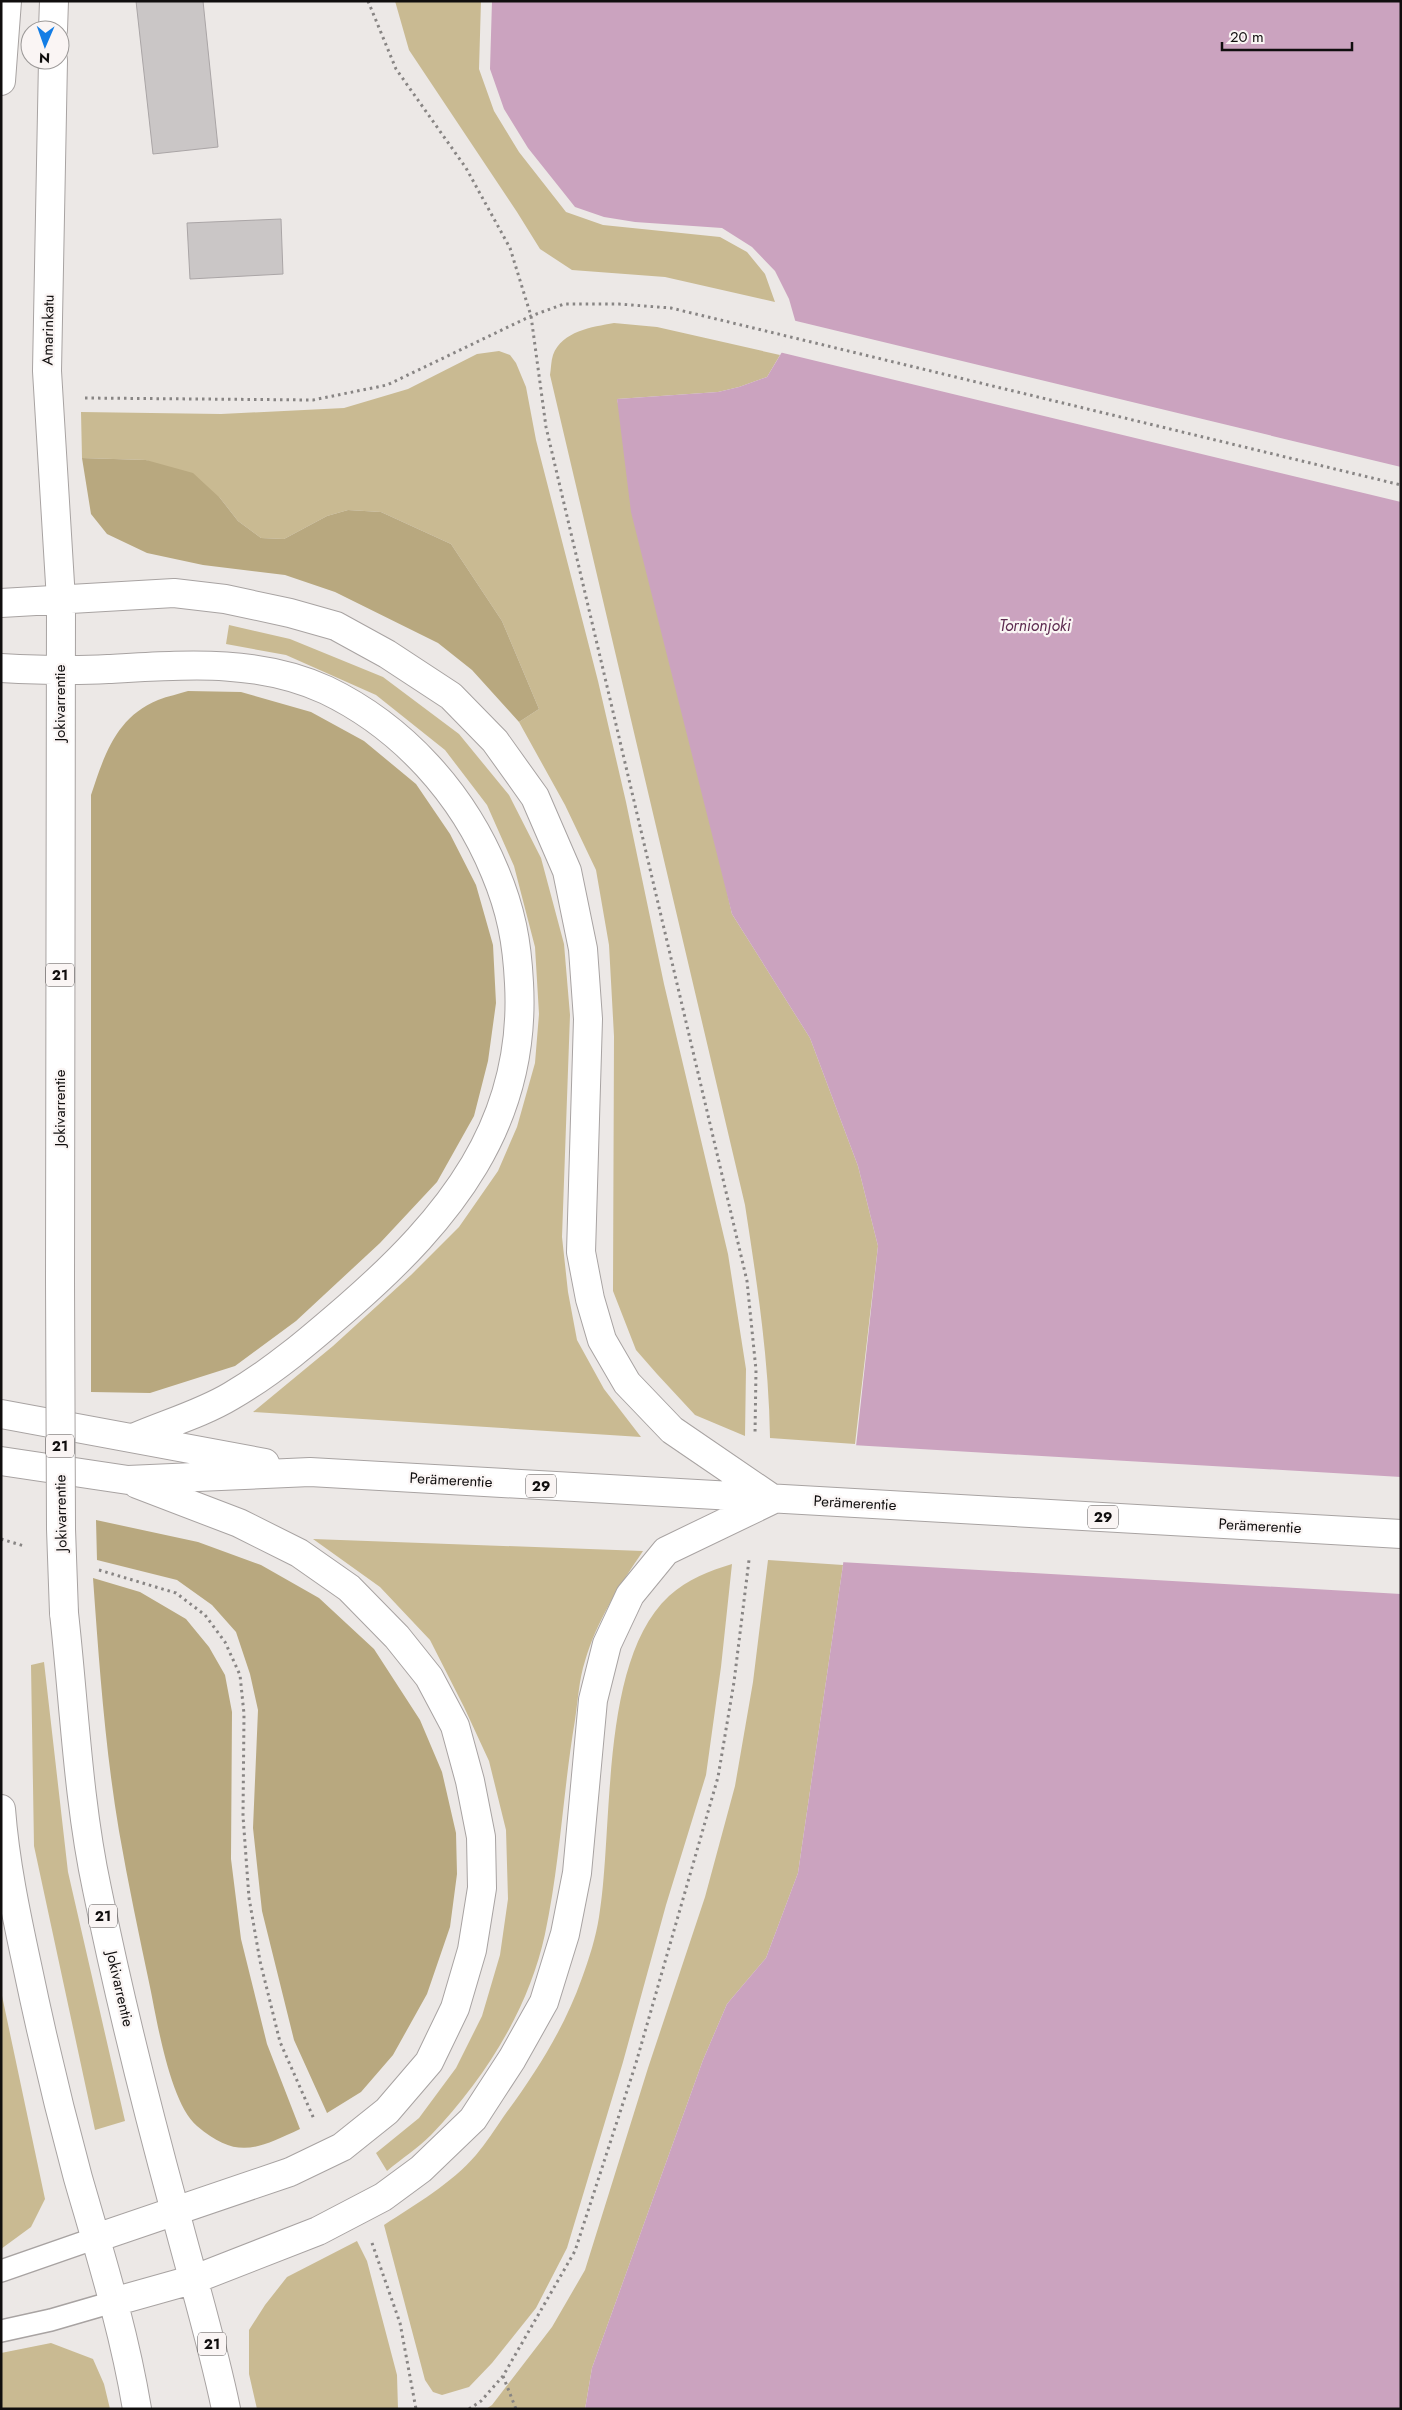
<svg xmlns="http://www.w3.org/2000/svg" width="1402" height="2410" viewBox="0 0 1402 2410" font-family="Jost,sans-serif">
<style>
.green{fill:#c9ba92}
.forest{fill:#b8a87f}
.water{fill:#cba3bf}
.pier{fill:#ece8e6}
.building{fill:#cac6c6;stroke:#aaa5a6}
.lines{fill:none;stroke-linecap:round;stroke-linejoin:round}
.lane-casing{stroke:#a8a3a2;stroke-width:24}
.street-casing{stroke:#a8a3a2;stroke-width:30}
.highway-casing{stroke:#a8a3a2;stroke-width:30}
.path{stroke:#888584;stroke-width:3;stroke-dasharray:2.5 4;stroke-linecap:butt}
.lane{stroke:#fff;stroke-width:21}
.street{stroke:#fff;stroke-width:28}
.highway{stroke:#fff;stroke-width:28}
.highway-bridge-casing{stroke:#a8a3a2;stroke-width:30;stroke-linecap:butt}
.highway-bridge{stroke:#fff;stroke-width:28}
.labels{text-anchor:middle;stroke-width:4.5;stroke-linejoin:round;paint-order:stroke}
.shield{fill:#faf5f4;stroke:#565353;stroke-width:1}
.shield-label{font-size:14px;font-weight:bold;fill:#100e0e}
.street-label{font-size:15px;fill:#100e0e;stroke:#faf5f4}
.water-label{font-size:16px;font-style:italic;fill:#5e2c51;stroke:#faf5f4}
</style>
<rect width="100%" height="100%" fill="#ece8e6"/>
<!-- green -->
<path class="green" d="M 395,1 L 481,1 L 479,69 L 494,111 L 519,152 L 566,212 L 603,225 L 720,237 L 747,252 L 765,274 L 775,302 L 665,277 L 572,270 L 540,249 L 517,212 L 409,50 Z
M 614,323 L 657,327 L 780,355 L 767,377 L 739,387 L 718,392 L 617,399 L 732,914 L 810,1038 L 858,1166 L 878,1246 L 855,1444 L 770,1438 C 769,1360 757,1283 745,1205 L 550,375 C 551,369 551,361 553,355 C 562,331 592,327 614,323 Z
M 499,351 L 510,355 L 516,363 L 526,387 L 536,440 L 598,681 L 626,802 L 664,984 L 728,1254 L 746,1369 L 745,1436 L 695,1415 L 657,1374 L 636,1350 L 613,1291 L 614,1036 L 609,945 L 596,870 L 565,805 L 519,722 L 539,709 L 502,621 L 451,544 L 381,512 L 348,510 L 327,516 L 284,539 L 261,538 L 238,521 L 220,498 L 146,460 L 82,458 L 81,412 L 221,414 L 344,408 L 408,389 L 477,354 Z
M 229,625 L 290,639 L 383,677 L 459,734 L 509,795 L 541,858 L 564,944 L 570,1015 L 562,1237 L 568,1292 L 577,1340 L 604,1389 L 641,1437 L 253,1412 L 333,1346 L 411,1275 L 459,1227 L 498,1171 L 517,1127 L 535,1063 L 539,1014 L 535,947 L 514,866 L 487,805 L 445,750 L 376,695 L 286,655 L 226,644 Z
M 313,1539 L 643,1551 C 620,1585 597,1620 585,1661 C 579,1679 578,1701 575,1720 C 563,1791 560,1864 545,1934 C 529,2009 484,2080 431,2135 C 418,2148 401,2159 387,2171 L 376,2153 L 419,2118 L 456,2068 L 482,2016 L 500,1955 L 508,1899 L 506,1830 L 489,1761 L 464,1707 L 430,1640 L 380,1587 Z
M 768,1560 L 843,1565 L 798,1873 L 766,1958 L 727,2004 L 703,2060 L 592,2368 L 585,2409 L 486,2409 L 492,2405 L 552,2327 L 585,2270 L 648,2068 L 705,1897 L 735,1786 L 753,1682 Z
M 732,1564 L 721,1667 L 706,1775 L 666,1905 L 623,2062 L 567,2248 L 536,2308 L 492,2363 L 469,2387 L 442,2395 L 433,2392 L 425,2380 L 384,2225 C 416,2204 451,2184 476,2155 C 486,2143 495,2129 504,2116 C 535,2074 564,2029 582,1978 C 589,1959 596,1937 599,1917 C 614,1827 599,1661 669,1596 C 688,1579 709,1571 732,1564 Z
M 44,1662 L 68,1872 L 125,2121 L 95,2130 L 34,1846 L 31,1665 Z
M 1,1991 L 45,2199 L 31,2227 L 1,2249 Z
M 357,2241 L 367,2261 L 397,2375 L 398,2409 L 257,2409 L 249,2374 L 249,2330 L 265,2305 L 287,2277 Z
M 51,2343 L 93,2359 L 104,2384 L 110,2409 L 1,2409 L 1,2353 Z"/>
<!-- forest -->
<path class="forest" d="M 82,458 L 146,460 L 193,473 L 220,498 L 238,521 L 261,538 L 284,539 L 327,516 L 348,510 L 381,512 L 451,544 L 502,621 L 539,709 L 519,722 L 472,670 L 438,643 L 335,592 L 285,575 L 203,565 L 147,553 L 107,534 L 91,514 Z
M 188,691 L 241,692 L 311,712 L 364,741 L 416,784 L 450,834 L 476,885 L 493,945 L 496,1003 L 488,1061 L 474,1116 L 437,1182 L 380,1243 L 296,1321 L 235,1366 L 150,1393 L 91,1392 L 91,795 C 104,756 116,717 158,700 C 168,696 179,694 188,691 Z
M 96,1520 L 198,1542 L 261,1565 L 319,1598 L 374,1649 L 420,1720 L 442,1772 L 456,1833 L 457,1874 L 450,1927 L 427,1994 L 393,2055 L 361,2092 L 327,2113 L 294,2040 L 262,1911 L 253,1828 L 258,1710 L 250,1674 L 236,1632 L 212,1605 L 177,1580 L 97,1560 Z
M 93,1578 L 140,1592 L 186,1619 L 209,1647 L 225,1675 L 232,1712 L 231,1859 L 241,1939 L 267,2044 L 300,2129 C 257,2149 237,2160 197,2126 C 170,2103 157,2021 150,1987 C 139,1935 128,1883 119,1831 C 105,1748 99,1662 93,1578 Z"/>
<!-- water -->
<path class="water" d="M 492,1 L 1401,1 L 1401,2409 L 585,2409 L 592,2368 L 703,2060 L 727,2004 L 766,1958 L 798,1873 L 843,1565 L 878,1246 L 858,1166 L 810,1038 L 732,914 L 631,512 L 617,399 L 718,392 L 739,387 L 767,377 L 797,327 L 789,299 L 775,271 L 752,247 L 722,228 L 635,222 L 604,217 L 575,207 L 528,148 L 504,109 L 490,69 Z"/>
<!-- pier -->
<path class="pier" d="M 792,320 L 1401,467 L 1401,502 L 779,352 L 794,327 Z
M 852,1445 L 1401,1477 L 1401,1594 L 840,1562 Z"/>
<!-- building -->
<path class="building" d="M 136,1 L 203,1 L 218,147 L 153,154 Z
M 281,219 L 283,274 L 190,279 L 187,223 Z"/>
<g class="lines">
<defs>
<path id="lane" d="M 1,2271 L 96,2238
M 1,2331 L 51,2320 L 113,2302"/>
<path id="street" d="M 53,30 L 54,1
M 53,60 L 47,371 L 61,600
M 1,81 L 7,1"/>
<path id="highway" d="M 1,603 L 174,593 L 225,599 L 290,613 L 336,626 L 387,654 L 451,696 L 495,741 L 535,797 L 567,871 L 583,949 L 588,1019 L 581,1252 L 590,1299 L 602,1340 L 627,1383 L 672,1430 L 773,1499
M 1,668 C 37,670 73,671 108,669 C 181,665 257,658 326,690 C 403,727 463,794 495,872 C 511,910 517,942 519,983 C 527,1124 449,1219 348,1307 C 311,1339 274,1371 231,1396 C 201,1414 165,1424 133,1438
M 60,1280 L 61,600
M 1,1414 L 265,1463
M 1,1461 L 128,1480 L 310,1472 L 1401,1534
M 64,1613 C 74,1702 78,1801 97,1889 C 119,1997 146,2105 175,2211 C 192,2277 212,2341 226,2409
M 1,1809 C 5,1862 16,1914 27,1965 C 42,2037 59,2108 78,2178 C 100,2254 124,2330 137,2409
M 96,2238 L 290,2172 L 342,2147 L 387,2111 L 429,2062 L 455,2008 L 472,1950 L 482,1888 L 481,1837 L 470,1781 L 455,1726 L 429,1677 L 397,1637 L 349,1588 L 299,1553 L 239,1523 L 137,1484
M 113,2302 L 195,2279 L 318,2231 L 383,2197 L 421,2169 L 473,2119 L 512,2059 L 544,2002 L 565,1934 L 577,1873 L 593,1700 L 607,1644 L 630,1595 L 666,1551 L 772,1500"/>
</defs>
<!-- lane casing -->
<use href="#lane" class="lane-casing"/>
<!-- street casing -->
<use href="#street" class="street-casing"/>
<!-- highway casing -->
<use href="#highway" class="highway-casing"/>
<!-- path -->
<path class="path" d="M 368,1 L 396,69 L 466,168 L 510,248 L 531,316 L 546,427 L 747,1281 L 756,1370 L 755,1434
M 85,398 L 313,400 L 387,385 L 531,316 L 564,304 L 619,304 L 671,308 L 1401,485
M 1,1539 L 24,1546
M 99,1570 L 176,1593 L 205,1615 L 225,1642 L 240,1675 L 244,1714 L 243,1816 L 249,1898 L 260,1961 L 280,2042 L 314,2119
M 372,2243 L 400,2323 L 416,2409
M 503,2376 L 516,2409
M 469,2409 L 481,2401 L 503,2376 L 575,2251 L 636,2063 L 718,1777 L 734,1682 L 749,1560"/>
<!-- lane -->
<use href="#lane" class="lane"/>
<!-- street -->
<use href="#street" class="street"/>
<!-- highway -->
<use href="#highway" class="highway"/>
<defs>
<path id="highway-bridge" d="M 60,1280 L 61,1529 L 64,1613"/>
</defs>
<!-- highway-bridge casing -->
<use href="#highway-bridge" class="highway-bridge-casing"/>
<!-- highway-bridge -->
<use href="#highway-bridge" class="highway-bridge"/>
</g>
<g class="labels">
<!-- shield labels -->
<g class="shield">
<rect x="46" y="963.5" width="28" height="23" rx="4"/>
<rect x="46" y="1434.5" width="28" height="23" rx="4"/>
<rect x="526" y="1474.5" width="30" height="23" rx="4"/>
<rect x="1088" y="1505.5" width="30" height="23" rx="4"/>
<rect x="89" y="1904.5" width="28" height="23" rx="4"/>
<rect x="198" y="2332.5" width="28" height="23" rx="4"/>
</g>
<g class="shield-label">
<text x="60" y="980">21</text>
<text x="60" y="1451">21</text>
<text x="541" y="1491">29</text>
<text x="1103" y="1522">29</text>
<text x="103" y="1921">21</text>
<text x="212" y="2349">21</text>
</g>
<!-- street labels -->
<g class="street-label">
<text transform="translate(48 330) rotate(-89)" y="5">Amarinkatu</text>
<text transform="translate(60 703) rotate(-90)" y="5">Jokivarrentie</text>
<text transform="translate(60 1108) rotate(-90)" y="5">Jokivarrentie</text>
<text transform="translate(451 1480) rotate(3)" y="5">Perämerentie</text>
<text transform="translate(855 1503) rotate(3)" y="5">Perämerentie</text>
<text transform="translate(61 1513) rotate(-91)" y="5">Jokivarrentie</text>
<text transform="translate(1260 1526) rotate(3)" y="5">Perämerentie</text>
<text transform="translate(120 1989) rotate(77)" y="5">Jokivarrentie</text>
</g>
<!-- water labels -->
<g class="water-label">
<text x="1035" y="631">Tornionjoki</text>
</g>
</g>
<!-- border -->
<rect width="1402" height="2410" fill="none" stroke="#100e0e" stroke-width="5"/>
<!-- north arrow -->
<g transform="translate(45 45) rotate(182)"><circle r="24" fill="#faf5f4" stroke="#9c9998"/>
<path d="M0-4L9 19L0 12L-9 19Z" fill="#137de5"/>
<text y="-8" font-size="14" font-weight="bold" text-anchor="middle" fill="#100e0e">N</text>
</g>
<!-- scale -->
<path d="M1222 42v8h130v-8" fill="none" stroke="#100e0e" stroke-width="2.5"/>
<text x="1230" y="42" font-size="15" fill="#100e0e" stroke="#faf5f4" stroke-width="4" paint-order="stroke">20 m</text>
</svg>
